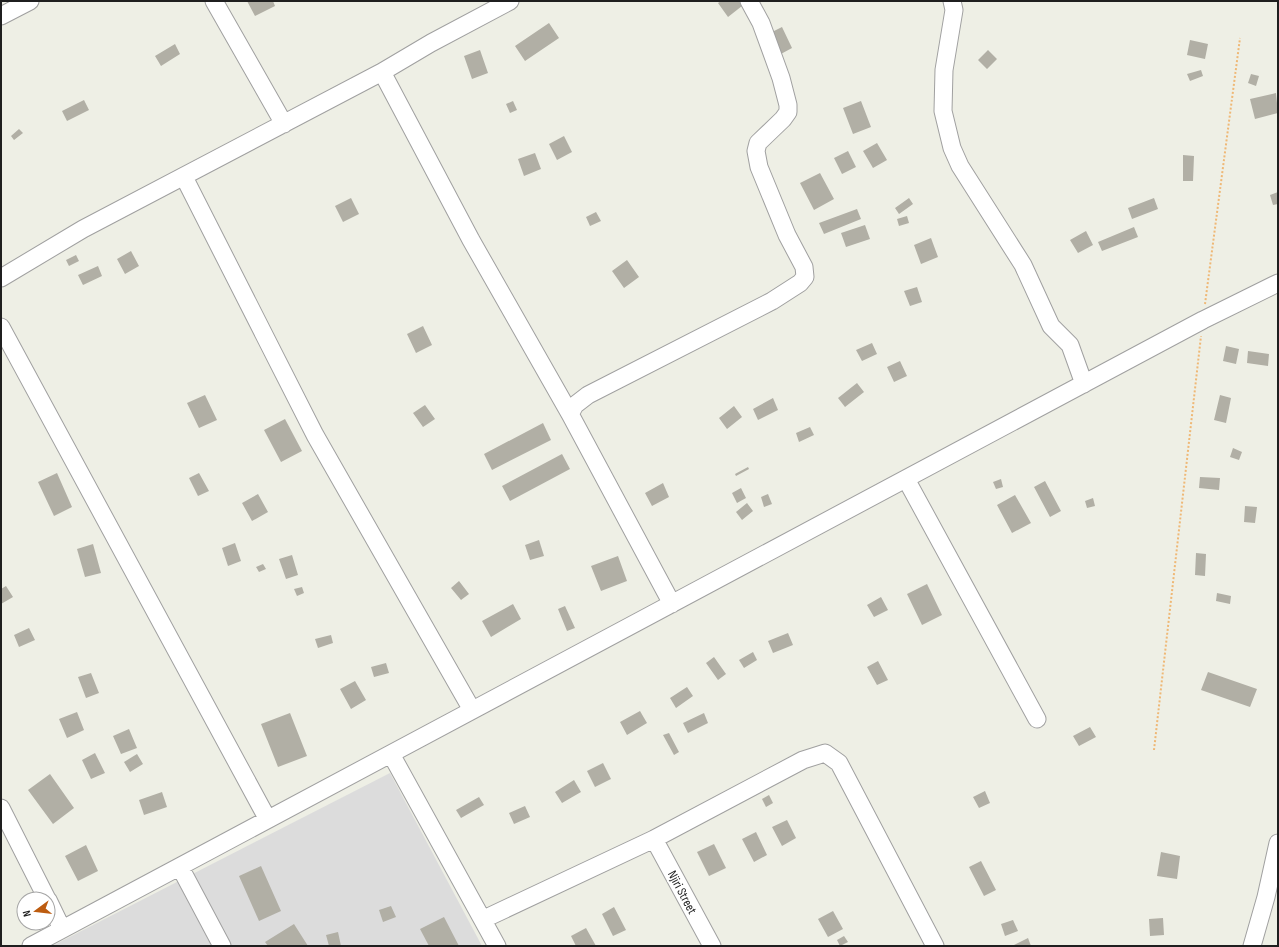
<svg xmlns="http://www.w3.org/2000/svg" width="1279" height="947" viewBox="0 0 1279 947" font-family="'Sofia Sans Condensed',sans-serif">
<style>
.residential{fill:#dcdcdc}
.building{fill:#b1afa5}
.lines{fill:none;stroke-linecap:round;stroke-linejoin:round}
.minor-casing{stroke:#a0a0a0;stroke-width:19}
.path{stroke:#efb876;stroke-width:2;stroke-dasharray:2 2;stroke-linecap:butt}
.minor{stroke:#fff;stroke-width:17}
.labels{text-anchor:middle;stroke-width:3;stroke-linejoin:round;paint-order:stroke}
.street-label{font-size:13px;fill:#1f1f1f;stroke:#fff}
</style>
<rect width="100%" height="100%" fill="#eeefe5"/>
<!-- residential -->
<path class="residential" d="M 390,773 L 482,946 L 52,946 Z"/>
<!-- building -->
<path class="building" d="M 247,1 L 273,1 L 275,6 L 255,16 Z
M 721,1 L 739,1 L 742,6 L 728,17 L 718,3 Z
M 549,23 L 559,38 L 525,61 L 515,46 Z
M 782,27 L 792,48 L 779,55 L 768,34 Z
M 1190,40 L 1208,44 L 1205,59 L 1187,55 Z
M 175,44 L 180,54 L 161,66 L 155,56 Z
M 480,50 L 488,73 L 472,79 L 464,56 Z
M 988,50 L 997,59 L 987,69 L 978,60 Z
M 1201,70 L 1203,76 L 1190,81 L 1187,74 Z
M 1251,74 L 1259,76 L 1256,86 L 1248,83 Z
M 1276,93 L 1278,113 L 1255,119 L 1250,99 Z
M 84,100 L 89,110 L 67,121 L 62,111 Z
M 513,101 L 517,110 L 510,113 L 506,104 Z
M 861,101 L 871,127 L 853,134 L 843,108 Z
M 19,129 L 23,133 L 14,140 L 11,136 Z
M 564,136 L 572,152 L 557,160 L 549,144 Z
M 877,143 L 887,160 L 873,168 L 863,151 Z
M 848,151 L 856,167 L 842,174 L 834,158 Z
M 535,153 L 541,169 L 524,176 L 518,159 Z
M 1183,155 L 1194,156 L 1193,181 L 1183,181 Z
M 820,173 L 834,199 L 814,210 L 800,183 Z
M 1278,192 L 1278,204 L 1273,205 L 1270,195 Z
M 351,198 L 359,214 L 343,222 L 335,206 Z
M 909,198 L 913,204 L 899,214 L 895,208 Z
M 1154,198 L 1158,209 L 1132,219 L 1128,208 Z
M 857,209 L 861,219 L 824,234 L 819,223 Z
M 596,212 L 601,221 L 590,226 L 586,217 Z
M 907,216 L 909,223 L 899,226 L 897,219 Z
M 865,225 L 870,239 L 846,247 L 841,233 Z
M 1134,227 L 1138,237 L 1102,251 L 1098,242 Z
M 1086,231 L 1093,245 L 1078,253 L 1070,240 Z
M 931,238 L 938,257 L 921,264 L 914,245 Z
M 131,251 L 139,266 L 125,274 L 117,259 Z
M 76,255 L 79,261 L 69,266 L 66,260 Z
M 627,260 L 639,277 L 624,288 L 612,271 Z
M 98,266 L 102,276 L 83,285 L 78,275 Z
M 917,287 L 922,302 L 910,306 L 904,291 Z
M 423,326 L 432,345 L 416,353 L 407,334 Z
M 872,343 L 877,354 L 862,361 L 856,350 Z
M 1226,346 L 1239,349 L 1236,364 L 1223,361 Z
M 1248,351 L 1269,354 L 1268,366 L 1247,363 Z
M 900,361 L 907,376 L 894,382 L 887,367 Z
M 857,383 L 864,392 L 845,407 L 838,398 Z
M 205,395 L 217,420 L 199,428 L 187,403 Z
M 1220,395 L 1231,398 L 1226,423 L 1214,420 Z
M 773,398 L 778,410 L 758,420 L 753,409 Z
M 425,405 L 435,419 L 423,427 L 413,413 Z
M 734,406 L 742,417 L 727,429 L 719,418 Z
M 285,419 L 302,451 L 281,462 L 264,430 Z
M 543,423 L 551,440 L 492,470 L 484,454 Z
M 810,427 L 814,435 L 799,442 L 796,433 Z
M 1233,448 L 1242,452 L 1239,460 L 1230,457 Z
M 562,454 L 570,469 L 510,501 L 502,486 Z
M 748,467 L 749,469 L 736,476 L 735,474 Z
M 57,473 L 72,507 L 54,516 L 38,482 Z
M 199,473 L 209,491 L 198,496 L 189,478 Z
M 1200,477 L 1220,478 L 1219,490 L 1199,488 Z
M 1001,479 L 1003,487 L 996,489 L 993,482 Z
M 1045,481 L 1061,511 L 1050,517 L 1034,487 Z
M 663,483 L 669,497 L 652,506 L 645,493 Z
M 741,488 L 746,498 L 737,503 L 732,493 Z
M 258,494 L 268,512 L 252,521 L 242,503 Z
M 768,494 L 772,504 L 764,507 L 761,497 Z
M 1015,495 L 1031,523 L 1012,533 L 997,505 Z
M 1093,498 L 1095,506 L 1087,508 L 1085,501 Z
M 747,503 L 753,511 L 742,520 L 736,512 Z
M 1245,506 L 1257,507 L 1255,523 L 1244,522 Z
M 539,540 L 544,556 L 530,560 L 525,545 Z
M 235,543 L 241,561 L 228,566 L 222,548 Z
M 93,544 L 101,573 L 85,577 L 77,549 Z
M 1196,553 L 1206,554 L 1205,576 L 1195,575 Z
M 292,555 L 298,575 L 286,579 L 279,559 Z
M 618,556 L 627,581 L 601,591 L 591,566 Z
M 263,564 L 266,569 L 259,572 L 256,567 Z
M 459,581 L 469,594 L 461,600 L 451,588 Z
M 927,584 L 942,615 L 922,625 L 907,594 Z
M 6,586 L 13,597 L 1,604 L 1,589 Z
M 302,587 L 304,593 L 297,596 L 294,589 Z
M 1217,593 L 1231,596 L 1230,604 L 1216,601 Z
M 881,597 L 888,610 L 874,617 L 867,605 Z
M 513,604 L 521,619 L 491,637 L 482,621 Z
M 565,606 L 575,628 L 567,631 L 558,609 Z
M 29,628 L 35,640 L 19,647 L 14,635 Z
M 788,633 L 793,645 L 773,653 L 768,641 Z
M 331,635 L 333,643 L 318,648 L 315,639 Z
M 753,652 L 757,660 L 744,668 L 739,660 Z
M 714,657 L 726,674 L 718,680 L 706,663 Z
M 878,661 L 888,680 L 877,685 L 867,667 Z
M 386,663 L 389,673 L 374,677 L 371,667 Z
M 1208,672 L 1257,689 L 1250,707 L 1201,690 Z
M 91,673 L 99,693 L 86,698 L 78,677 Z
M 355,681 L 366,700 L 351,709 L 340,689 Z
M 687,687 L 693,696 L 676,708 L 670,698 Z
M 640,711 L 647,723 L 627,735 L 620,722 Z
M 77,712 L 84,730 L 67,738 L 59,719 Z
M 290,713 L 307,756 L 278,767 L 261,724 Z
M 704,713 L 708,723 L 688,733 L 683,723 Z
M 1090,727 L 1096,737 L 1079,746 L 1073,736 Z
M 129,729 L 137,748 L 121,754 L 113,736 Z
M 669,733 L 679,752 L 674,755 L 663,735 Z
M 95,753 L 105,773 L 91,779 L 82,760 Z
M 137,754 L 143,764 L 130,772 L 124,762 Z
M 603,763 L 611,779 L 595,787 L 587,771 Z
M 50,774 L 74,808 L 53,824 L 28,790 Z
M 574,780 L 581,792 L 562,803 L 555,792 Z
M 985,791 L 990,803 L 979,808 L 973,797 Z
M 162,792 L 167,807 L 144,815 L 139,800 Z
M 769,795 L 773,803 L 766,807 L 762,799 Z
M 479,797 L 484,805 L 461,818 L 456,810 Z
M 525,806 L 530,817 L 514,824 L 509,813 Z
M 787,820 L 796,838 L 782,846 L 772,827 Z
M 756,832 L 767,855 L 754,862 L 742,839 Z
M 714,844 L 726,868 L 709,876 L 697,852 Z
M 86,845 L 98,871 L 78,881 L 65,856 Z
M 1161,852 L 1180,856 L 1177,879 L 1157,876 Z
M 981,861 L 996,890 L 984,896 L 969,867 Z
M 261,866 L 281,911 L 259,921 L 239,876 Z
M 391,906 L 396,917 L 383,922 L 379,910 Z
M 614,907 L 626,930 L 613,936 L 602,914 Z
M 833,911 L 843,929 L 828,937 L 818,919 Z
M 444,917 L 459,946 L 429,946 L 420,929 Z
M 1163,918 L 1164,935 L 1150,936 L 1149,919 Z
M 1013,920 L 1018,931 L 1005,936 L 1001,924 Z
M 294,924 L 308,946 L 268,946 L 265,942 Z
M 586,928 L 596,946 L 576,946 L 571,936 Z
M 338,932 L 341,946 L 329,946 L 326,935 Z
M 844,936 L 848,942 L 840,946 L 837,940 Z
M 1028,938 L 1031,946 L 1015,946 L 1014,945 Z"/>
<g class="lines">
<defs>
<path id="minor" d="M 214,1 L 284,124
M 952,1 L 954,10 L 944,70 L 943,111 L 952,148 L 960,166 L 1023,265 L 1051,326 L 1070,345 L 1084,384
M 1,16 L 30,1
M 382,72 L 471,240 L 570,414 L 672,604
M 184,177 L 315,435 L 472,710
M 1,278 L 83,229 L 382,72 L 431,43 L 510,1
M 1,327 L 267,818
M 570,414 L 575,405 L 588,395 L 772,301 L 800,283 L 805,277 L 804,267 L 787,235 L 759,167 L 756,151 L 758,143 L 783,119 L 788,112 L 788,105 L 781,78 L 761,23 L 749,1
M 906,479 L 1037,719
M 391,754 L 497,946
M 1,808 L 47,899
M 654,839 L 712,946
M 180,867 L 222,946
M 48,900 L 62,929
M 484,919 L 654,839 L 803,760 L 825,753 L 839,763 L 935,946
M 31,946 L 1203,320 L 1278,283
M 1252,946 L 1266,897 L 1278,843"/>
</defs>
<!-- minor casing -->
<use href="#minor" class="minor-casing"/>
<!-- path -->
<path class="path" d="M 1205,304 L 1240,38
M 1154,750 L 1201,336"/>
<!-- minor -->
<use href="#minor" class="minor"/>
</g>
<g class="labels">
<!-- street labels -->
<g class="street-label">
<text transform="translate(683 892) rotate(62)" y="5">Njiri Street</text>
</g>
</g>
<!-- border -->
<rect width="1279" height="947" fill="none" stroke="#1f1f1f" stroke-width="4"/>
<!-- north arrow -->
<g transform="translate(36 911) rotate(255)"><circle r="19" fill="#ffffff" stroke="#a5a5a5"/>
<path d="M0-3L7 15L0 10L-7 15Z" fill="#bd5c10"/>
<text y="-6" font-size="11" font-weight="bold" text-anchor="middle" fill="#1f1f1f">N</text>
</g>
</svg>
